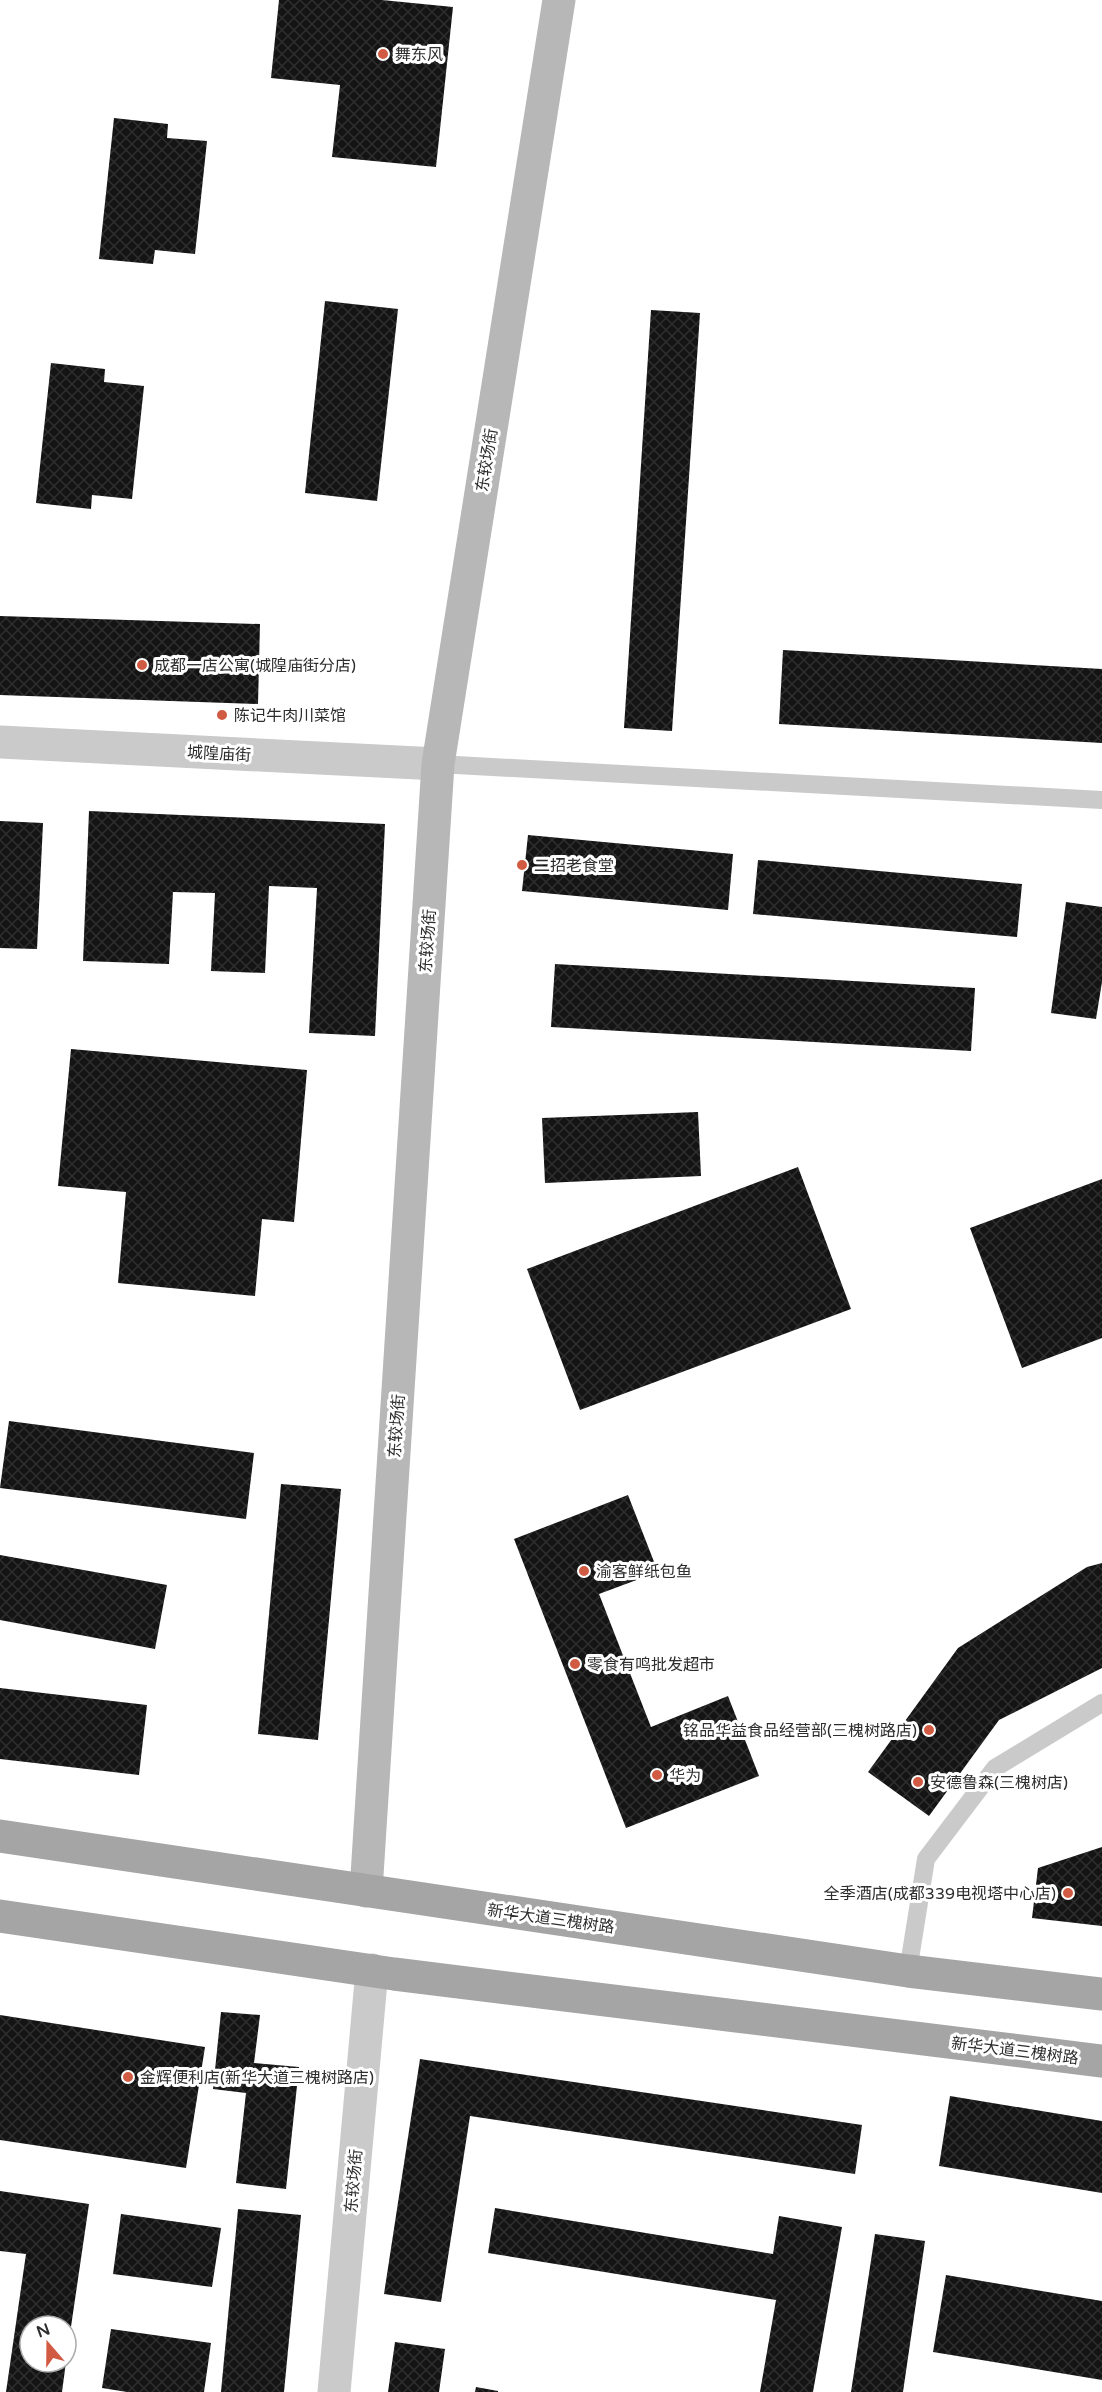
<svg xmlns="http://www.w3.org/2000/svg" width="1102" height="2392" viewBox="0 0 1102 2392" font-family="'Varela Round','Noto Sans SC',sans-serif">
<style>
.building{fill:url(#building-cross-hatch)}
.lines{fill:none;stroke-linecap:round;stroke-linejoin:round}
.lane{stroke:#cacaca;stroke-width:18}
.street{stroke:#cacaca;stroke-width:33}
.secondary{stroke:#b7b7b7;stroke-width:33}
.primary{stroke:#a5a5a5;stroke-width:33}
.poi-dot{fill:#d15b42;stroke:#fff;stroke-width:2}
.labels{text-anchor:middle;stroke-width:6;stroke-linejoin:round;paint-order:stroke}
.poi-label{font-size:16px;fill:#2d2d2d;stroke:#fff;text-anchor:start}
.street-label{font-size:16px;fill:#2d2d2d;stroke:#fff}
</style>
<defs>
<pattern id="building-cross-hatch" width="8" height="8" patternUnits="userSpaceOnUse" patternTransform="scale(1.5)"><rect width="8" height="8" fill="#141414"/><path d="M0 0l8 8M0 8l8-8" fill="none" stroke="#2e2e2e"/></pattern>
</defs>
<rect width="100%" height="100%" fill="#fff"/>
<!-- building -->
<path class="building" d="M 279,0 L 382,0 L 453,7 L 436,167 L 332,157 L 340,85 L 271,78 Z
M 114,118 L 168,124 L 167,138 L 207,141 L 195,254 L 155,250 L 153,264 L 99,259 Z
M 325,301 L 398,309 L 377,501 L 305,493 Z
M 651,310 L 700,313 L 672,731 L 624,728 Z
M 51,363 L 105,369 L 104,382 L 144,386 L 132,499 L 92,495 L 91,509 L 36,503 Z
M 0,616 L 260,624 L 258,704 L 0,695 Z
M 783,650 L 1102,669 L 1102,743 L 779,724 Z
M 89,811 L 385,824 L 375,1036 L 309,1033 L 317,888 L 269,886 L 265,973 L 211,971 L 215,893 L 173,892 L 169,964 L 83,961 Z
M 0,821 L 43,823 L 37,949 L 0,948 Z
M 528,835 L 733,854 L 728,910 L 522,891 Z
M 758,860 L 1022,884 L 1017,937 L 753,914 Z
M 1066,902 L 1102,907 L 1102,982 L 1096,1019 L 1051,1013 Z
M 555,964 L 975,988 L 971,1051 L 551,1027 Z
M 71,1049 L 307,1070 L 294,1222 L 262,1219 L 255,1296 L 118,1283 L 126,1192 L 58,1186 Z
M 698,1112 L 701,1176 L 545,1183 L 542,1118 Z
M 798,1167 L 851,1309 L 580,1410 L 527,1269 Z
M 1102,1179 L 1102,1338 L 1022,1368 L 970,1228 Z
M 9,1421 L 254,1453 L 246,1519 L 0,1488 Z
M 281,1484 L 341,1489 L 318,1740 L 258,1734 Z
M 628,1495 L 658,1572 L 599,1594 L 651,1727 L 728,1696 L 759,1776 L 626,1828 L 514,1539 Z
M 0,1555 L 167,1585 L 155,1649 L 0,1620 Z
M 1102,1563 L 1102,1668 L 999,1720 L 929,1816 L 868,1772 L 958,1648 L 1087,1567 Z
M 0,1688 L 147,1705 L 139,1775 L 0,1759 Z
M 1102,1847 L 1102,1926 L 1032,1918 L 1038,1868 Z
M 221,2012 L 260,2015 L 254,2063 L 299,2067 L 286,2189 L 236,2183 L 246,2093 L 213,2089 Z
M 0,2015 L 205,2047 L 186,2168 L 0,2140 Z
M 420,2059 L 862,2125 L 855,2174 L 470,2116 L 441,2302 L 384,2294 Z
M 950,2096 L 1102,2121 L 1102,2193 L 939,2166 Z
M 0,2191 L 89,2204 L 67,2354 L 66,2326 L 30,2326 L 30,2362 L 66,2362 L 62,2392 L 6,2392 L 26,2254 L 0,2251 Z
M 495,2208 L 773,2254 L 779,2216 L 842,2227 L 813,2392 L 760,2392 L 776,2300 L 488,2253 Z
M 238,2209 L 301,2215 L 284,2392 L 221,2392 Z
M 121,2214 L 221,2228 L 212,2287 L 113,2274 Z
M 875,2234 L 925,2241 L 903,2392 L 851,2392 Z
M 946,2275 L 1102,2301 L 1102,2380 L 933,2352 Z
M 111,2329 L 211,2343 L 204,2392 L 127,2392 L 102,2388 Z
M 395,2342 L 445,2349 L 439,2392 L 388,2392 Z
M 476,2387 L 498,2391 L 498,2392 L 475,2392 Z"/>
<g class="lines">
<!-- lane -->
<path class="lane" d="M 438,764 L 1102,800
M 908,1971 L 926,1859 L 995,1768 L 1102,1703"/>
<!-- street -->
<path class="street" d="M 0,742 L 438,764
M 334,2392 L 372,1970"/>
<!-- secondary -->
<path class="secondary" d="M 366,1891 L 438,764 L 559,0"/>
<!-- primary -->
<path class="primary" d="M 0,1836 L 908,1971 L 1102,1994
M 0,1916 L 394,1974 L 1102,2061"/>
</g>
<!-- markers -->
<g class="poi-dot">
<circle cx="383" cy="54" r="6"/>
<circle cx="142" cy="665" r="6"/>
<circle cx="222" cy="715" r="6"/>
<circle cx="522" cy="865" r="6"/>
<circle cx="584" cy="1571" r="6"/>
<circle cx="575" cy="1664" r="6"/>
<circle cx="929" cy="1730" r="6"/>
<circle cx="657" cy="1775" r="6"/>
<circle cx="918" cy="1782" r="6"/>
<circle cx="1068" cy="1893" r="6"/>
<circle cx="128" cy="2077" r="6"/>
</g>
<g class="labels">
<!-- poi labels -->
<g class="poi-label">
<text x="395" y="60">舞东风</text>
<text x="154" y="671">成都一店公寓(城隍庙街分店)</text>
<text x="234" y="721">陈记牛肉川菜馆</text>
<text x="534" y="871">二招老食堂</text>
<text x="596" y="1577">渝客鲜纸包鱼</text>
<text x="587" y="1670">零食有鸣批发超市</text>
<text x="917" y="1736" text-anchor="end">铭品华益食品经营部(三槐树路店)</text>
<text x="669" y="1781">华为</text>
<text x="930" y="1788">安德鲁森(三槐树店)</text>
<text x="1056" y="1899" text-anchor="end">全季酒店(成都339电视塔中心店)</text>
<text x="140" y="2083">金辉便利店(新华大道三槐树路店)</text>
</g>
<!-- street labels -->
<g class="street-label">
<text transform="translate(486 460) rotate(-81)" y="6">东较场街</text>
<text transform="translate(219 753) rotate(3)" y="6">城隍庙街</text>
<text transform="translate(427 941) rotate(-86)" y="6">东较场街</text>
<text transform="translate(396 1426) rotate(-86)" y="6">东较场街</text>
<text transform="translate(551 1918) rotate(8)" y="6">新华大道三槐树路</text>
<text transform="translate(1015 2050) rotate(7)" y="6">新华大道三槐树路</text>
<text transform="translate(353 2181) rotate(-85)" y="6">东较场街</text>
</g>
</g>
<!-- north arrow -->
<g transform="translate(48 2344) rotate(340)"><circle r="28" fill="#ffffff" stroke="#ababab" stroke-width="1.5"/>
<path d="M0-4.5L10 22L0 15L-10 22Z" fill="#d15b42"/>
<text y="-9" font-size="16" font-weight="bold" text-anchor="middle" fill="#2d2d2d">N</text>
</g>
</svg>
